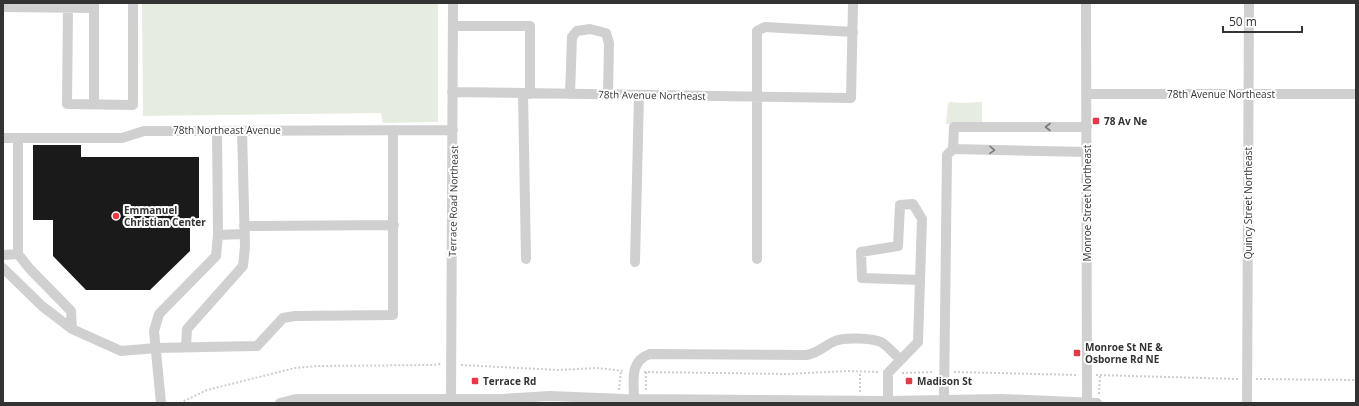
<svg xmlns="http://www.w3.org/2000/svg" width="1359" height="406" viewBox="0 0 1359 406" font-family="'Open Sans',sans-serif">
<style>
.green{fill:#e6ecdf}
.building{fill:#1a1a1a}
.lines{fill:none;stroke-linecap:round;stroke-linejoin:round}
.path{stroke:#cdcdcd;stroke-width:2;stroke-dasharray:2 2;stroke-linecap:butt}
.minor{stroke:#d0d0d0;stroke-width:10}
.oneway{stroke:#7a7a7a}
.poi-dot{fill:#e63946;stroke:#fff;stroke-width:1.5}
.labels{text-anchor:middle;stroke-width:4;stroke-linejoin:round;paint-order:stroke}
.street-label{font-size:10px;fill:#333;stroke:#fff}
.poi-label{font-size:10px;font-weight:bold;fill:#333;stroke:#fff;text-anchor:start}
</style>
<rect width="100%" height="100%" fill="#fff"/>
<!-- green -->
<path class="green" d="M 142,3 L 438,3 L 438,122 L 383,123 L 381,113 L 143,116 Z
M 951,102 C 962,104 971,102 982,102 L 982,124 L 946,124 L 948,103 Z"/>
<!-- building -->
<path class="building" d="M 33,145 L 81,145 L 81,157 L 199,157 L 199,221 L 190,221 L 190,251 L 150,290 L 86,290 L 53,256 L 53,220 L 33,220 Z"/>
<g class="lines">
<!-- path -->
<path class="path" d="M 461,365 L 558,370 L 597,368 L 624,371
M 644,372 L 787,374 L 848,371 L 878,372
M 646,372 L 646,390
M 954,372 L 1078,375
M 902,373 L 934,372
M 1096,375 L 1238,379
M 1256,379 L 1356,380
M 619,390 L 621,371
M 860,392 L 860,372
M 1099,394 L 1100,375
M 180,403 L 207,390 L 295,368 L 317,366 L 433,365 L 441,364"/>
<!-- minor -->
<path class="minor" d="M 94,3 L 94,104
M 1086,3 L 1087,403
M 3,7 L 94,8
M 68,8 L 67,104 L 133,105 L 133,3
M 453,26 L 530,26 L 530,94
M 452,92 L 851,98 L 853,3
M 523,93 L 526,259
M 570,94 L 572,37 L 577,31 L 590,29 L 606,33 L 609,43 L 608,95
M 1086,94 L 1356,94
M 217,131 L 218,235
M 3,138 L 122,138 L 144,131 L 453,130
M 18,138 L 18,254 L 29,268 L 71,311 L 72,329
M 953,149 L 1087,152
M 244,226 L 394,225
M 3,255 L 18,254
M 757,259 L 757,31 L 765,27 L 853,32
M 635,262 L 639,95
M 3,268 L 42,306 L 72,329 L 121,351 L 156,348 L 257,346 L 283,318 L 295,316 L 393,315 L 393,130
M 186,347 L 187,329 L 243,266 L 245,247 L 242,130
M 451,399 L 453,3
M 634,399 C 634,381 629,361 650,354 L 807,355 C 821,352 823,346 835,341 C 844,337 872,338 881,342 C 888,346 894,354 900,359
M 944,400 L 947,155 L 953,149 L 954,127 L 1087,127
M 161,403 L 154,331 L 159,314 L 216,256 L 218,235 L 244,234
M 280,403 L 296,399 L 501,399 L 550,396 L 624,399 L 888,401 L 1002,399 L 1097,403
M 888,403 L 888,373 L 918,342 L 922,219 L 913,204 L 900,205 L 898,246 L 861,252 L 862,278 L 920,280
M 1247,403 L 1249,3"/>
</g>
<!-- one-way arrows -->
<defs><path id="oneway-chevron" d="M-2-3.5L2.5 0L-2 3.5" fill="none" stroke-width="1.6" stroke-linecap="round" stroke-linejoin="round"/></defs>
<g class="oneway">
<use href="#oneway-chevron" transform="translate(1048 127) rotate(180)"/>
<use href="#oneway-chevron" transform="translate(992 150) rotate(1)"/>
</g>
<!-- markers -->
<g class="poi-dot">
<rect x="1092" y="117" width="8" height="8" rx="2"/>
<circle cx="116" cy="216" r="4"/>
<rect x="1073" y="349" width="8" height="8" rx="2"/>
<rect x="471" y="377" width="8" height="8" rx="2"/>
<rect x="905" y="377" width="8" height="8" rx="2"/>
</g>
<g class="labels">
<!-- street labels -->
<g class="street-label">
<text x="1221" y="98">78th Avenue Northeast</text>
<text transform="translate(652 95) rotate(1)" y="4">78th Avenue Northeast</text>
<text x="227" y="134">78th Northeast Avenue</text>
<text transform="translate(453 201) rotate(-89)" y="4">Terrace Road Northeast</text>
<text transform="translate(1087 203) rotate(-90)" y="4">Monroe Street Northeast</text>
<text transform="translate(1248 203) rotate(-90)" y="4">Quincy Street Northeast</text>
</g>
<!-- poi labels -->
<g class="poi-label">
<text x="1104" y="125">78 Av Ne</text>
<text x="124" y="214">Emmanuel<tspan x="124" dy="12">Christian Center</tspan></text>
<text x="1085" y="351">Monroe St NE &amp;<tspan x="1085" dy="12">Osborne Rd NE</tspan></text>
<text x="483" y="385">Terrace Rd</text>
<text x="917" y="385">Madison St</text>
</g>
</g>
<!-- border -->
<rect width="1359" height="406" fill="none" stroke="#333333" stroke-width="8"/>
<!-- scale -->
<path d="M1223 26v6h79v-6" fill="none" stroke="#333333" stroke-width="2"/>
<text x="1229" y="26" font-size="12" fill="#333333" stroke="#ffffff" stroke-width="3" paint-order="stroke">50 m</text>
</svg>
